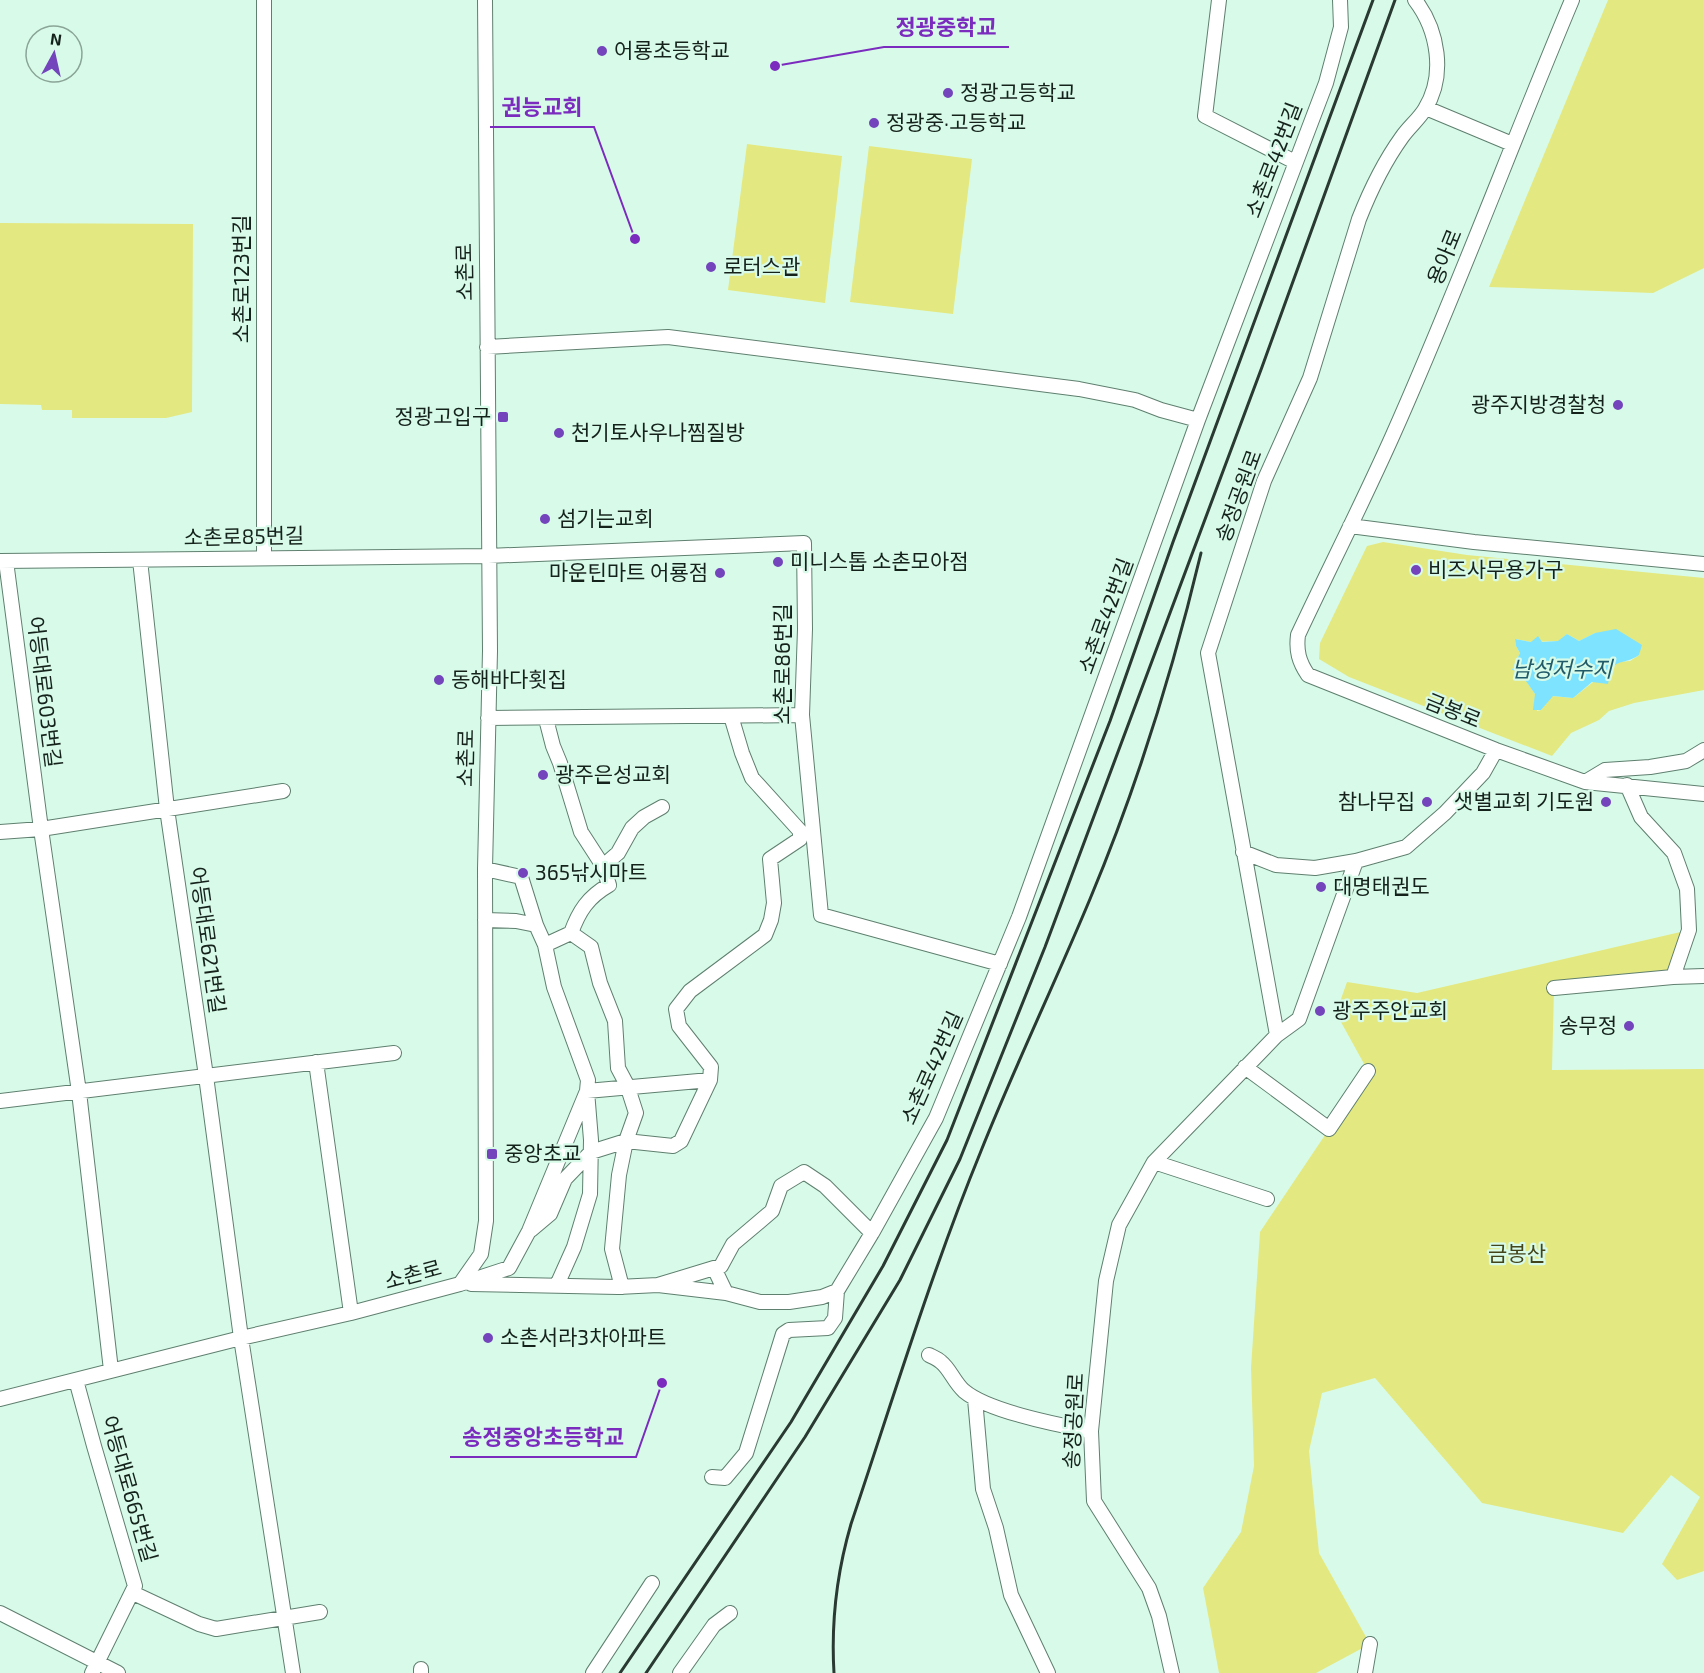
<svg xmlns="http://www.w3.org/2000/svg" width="1704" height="1673" viewBox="0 0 1704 1673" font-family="'Exo 2','Noto Sans KR',sans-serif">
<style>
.green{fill:#e4e880;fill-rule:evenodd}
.water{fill:#7de3ff}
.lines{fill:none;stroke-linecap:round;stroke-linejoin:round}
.minor-casing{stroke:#5f7f6f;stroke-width:16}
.minor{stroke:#fff;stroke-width:14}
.rail{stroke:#2a3932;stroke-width:3}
.poi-dot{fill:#7344bc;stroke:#d8fbe9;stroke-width:2}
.labels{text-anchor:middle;stroke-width:4.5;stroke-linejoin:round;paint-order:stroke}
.poi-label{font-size:21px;fill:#15221c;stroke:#d8fbe9;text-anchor:start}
.street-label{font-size:21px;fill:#15221c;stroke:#d8fbe9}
.park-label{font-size:21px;fill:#434419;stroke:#d8fbe9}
.water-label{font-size:22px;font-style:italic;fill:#215a69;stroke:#d8fbe9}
.leader{fill:none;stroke:#7b2cbf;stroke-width:2}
.callout-dot{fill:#7b2cbf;stroke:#d8fbe9;stroke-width:2}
.callout-label{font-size:22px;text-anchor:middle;font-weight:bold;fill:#7b2cbf;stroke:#d8fbe9;stroke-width:4.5;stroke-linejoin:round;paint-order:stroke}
</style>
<rect width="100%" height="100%" fill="#d8fbe9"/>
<!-- green -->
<path class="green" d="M 1608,0 L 1704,0 L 1704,268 L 1653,293 L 1489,287 Z
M 747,144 L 842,156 L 825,303 L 728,290 Z
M 869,146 L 972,159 L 953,314 L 850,302 Z
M 0,223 L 193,224 L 192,412 L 166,418 L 72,418 L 72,410 L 42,410 L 41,405 L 0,404 Z
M 1383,542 L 1467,555 L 1704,578 L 1704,690 L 1634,703 L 1609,711 L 1599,720 L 1571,733 L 1552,756 L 1349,677 L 1319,659 L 1320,643 L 1367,546 ZM 1595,633 L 1628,638 L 1641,645 L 1639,655 L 1630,661 L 1618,662 L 1573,698 L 1552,696 L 1541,710 L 1537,711 L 1535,694 L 1519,670 L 1512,670 L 1520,653 L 1516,646 L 1515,639 L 1531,642 L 1559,641 L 1567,634 L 1579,641 Z
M 1689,930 L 1673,977 L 1554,988 L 1552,1070 L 1704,1069 L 1704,1571 L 1677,1580 L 1662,1564 L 1700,1497 L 1671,1475 L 1623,1533 L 1482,1503 L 1375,1378 L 1322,1393 L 1309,1451 L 1319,1553 L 1370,1644 L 1316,1673 L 1219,1673 L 1203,1588 L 1241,1532 L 1254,1466 L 1251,1368 L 1260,1232 L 1368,1071 L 1336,1013 L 1347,982 L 1417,993 Z"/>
<!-- water -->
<path class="water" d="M 1616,629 L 1642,645 L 1639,655 C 1619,668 1614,654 1608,684 L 1592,682 L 1573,698 L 1553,696 L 1541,710 L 1533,710 L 1535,694 L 1519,671 L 1512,670 L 1520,653 L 1516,646 L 1515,639 L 1531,642 L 1538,636 L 1542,642 L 1558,641 L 1567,634 L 1579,641 L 1595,633 Z"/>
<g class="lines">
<defs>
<path id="minor" d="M 264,0 L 264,558
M 1219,0 L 1205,116 L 1295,162
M 1572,0 C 1511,145 1456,294 1392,437 C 1362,504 1329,569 1298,635 C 1296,651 1299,662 1308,675 L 1496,750 L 1585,782 L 1704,794
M 1426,108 L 1512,144
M 487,347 L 668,337 L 1079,389 L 1135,400 L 1161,410 L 1198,420
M 1350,526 L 1474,542 L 1704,564
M 140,560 L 167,809 L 206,1076 L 241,1338 L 293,1673
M 0,561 L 488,556 L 804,543 L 805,629 L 802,715 L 821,915 L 1000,964
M 6,561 L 41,829 L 79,1092 L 111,1370
M 488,718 L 802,715
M 546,719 L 553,746 L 560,763 L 581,832 L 603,866 L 609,885 C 588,897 579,911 571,933 L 591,947 L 600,983 L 615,1021 L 618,1068 L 627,1085 L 636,1113 L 626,1141 L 619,1175 L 612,1249 L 622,1287
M 1585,782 L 1605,770 L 1650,767 L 1686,761 L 1704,750
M 1627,785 L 1641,817 L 1674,853 L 1687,889 L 1689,930 L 1673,977
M 0,832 L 41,829 L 283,791
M 1243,852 L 1276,865 L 1315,868 L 1356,861 L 1406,847 L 1445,813 L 1483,773 L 1496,750
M 603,866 L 618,853 L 632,828 L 644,817 L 662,807
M 485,869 L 521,877 L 536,925
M 485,920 L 516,921 L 536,925 L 545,945 L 571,933
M 545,945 L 554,987 L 588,1080 L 587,1091 L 591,1140 L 590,1194 L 574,1247 L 557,1285
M 1554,988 L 1673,977 L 1704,976
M 1277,1035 L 1299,1019 L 1356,861
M 316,1062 L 351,1313
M 1245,1067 L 1329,1129 L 1368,1071
M 0,1101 L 394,1053
M 1154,1162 L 1267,1199
M 531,1230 L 550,1214 L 565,1179 L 591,1152 L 626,1141 L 673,1146 L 681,1141 L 710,1080 L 711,1067 L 679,1026 L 676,1009 L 690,991 L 765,935 L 771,920 L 774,903 L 770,859 L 800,839 L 800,831 L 752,778 L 742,753 L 731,716
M 872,1233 L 936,1118 L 1019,917 L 1198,420 L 1326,83 L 1341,27 L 1340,0
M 460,1284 L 481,1254 L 486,1221 L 485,869 L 490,651 L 485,0
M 471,1284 L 618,1287 L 658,1285 L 726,1293
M 658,1285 L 714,1268 L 726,1293 L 760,1302 L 789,1302 L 822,1297 L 837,1291 L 872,1233 L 825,1186 L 804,1172 L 781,1186 L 772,1211 L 733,1244 L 721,1266 L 714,1268
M 929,1355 C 933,1357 938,1359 941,1362 C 950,1369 954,1382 964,1391 C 988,1411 1058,1425 1091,1431
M 76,1380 L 94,1446 L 135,1586 L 92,1673
M 0,1399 L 241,1338 L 351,1313 L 460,1284 L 509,1268 L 529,1231 L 587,1091 L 710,1080
M 975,1399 L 983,1489 L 996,1528 L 1011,1595 L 1048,1673
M 712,1477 L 725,1478 L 746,1453 L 783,1334 L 789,1330 L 828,1328 L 835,1318 L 837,1291
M 133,1593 L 199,1624 L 216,1629 L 320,1612
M 0,1613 L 118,1673
M 421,1669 L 421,1673
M 593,1673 L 652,1583
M 680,1673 L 714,1625 L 730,1613
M 1172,1673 L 1159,1616 L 1149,1588 L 1094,1501 L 1091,1431 L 1106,1281 L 1119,1225 L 1154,1162 L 1277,1035 L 1208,653 L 1264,481 L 1310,378 L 1359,219 C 1370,191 1384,162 1402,137 C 1409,127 1419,119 1425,109 C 1446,75 1438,30 1415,0
M 1365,1673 L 1370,1644"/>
</defs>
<!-- minor casing -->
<use href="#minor" class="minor-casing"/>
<!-- minor -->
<use href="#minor" class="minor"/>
<!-- rail -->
<path class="rail" d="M 620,1673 L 791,1422 L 883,1266 L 947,1140 L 1110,721 L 1173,542 L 1373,0
M 646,1673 L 805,1437 L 900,1280 L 960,1159 L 1045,947 L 1262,367 L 1395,0
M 834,1673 C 831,1623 837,1572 851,1524 C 893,1399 931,1273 981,1151 C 1015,1066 1055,983 1090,899 C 1137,787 1173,670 1201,553"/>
</g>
<!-- markers -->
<g class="poi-dot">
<circle cx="602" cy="51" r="6"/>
<circle cx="948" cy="93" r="6"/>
<circle cx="874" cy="123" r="6"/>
<circle cx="711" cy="267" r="6"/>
<circle cx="1618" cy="405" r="6"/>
<rect x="497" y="411" width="12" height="12" rx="3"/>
<circle cx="559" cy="433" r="6"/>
<circle cx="545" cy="519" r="6"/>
<circle cx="778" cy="562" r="6"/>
<circle cx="1416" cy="570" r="6"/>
<circle cx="720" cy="573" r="6"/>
<circle cx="439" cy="680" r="6"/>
<circle cx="543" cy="775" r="6"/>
<circle cx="1427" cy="802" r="6"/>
<circle cx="1606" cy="802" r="6"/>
<circle cx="523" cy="873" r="6"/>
<circle cx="1321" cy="887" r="6"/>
<circle cx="1320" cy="1011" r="6"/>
<circle cx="1629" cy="1026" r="6"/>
<rect x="486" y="1148" width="12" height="12" rx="3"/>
<circle cx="488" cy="1338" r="6"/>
</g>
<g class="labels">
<!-- poi labels -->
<g class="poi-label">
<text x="614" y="58">어룡초등학교</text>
<text x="960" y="100">정광고등학교</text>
<text x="886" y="130">정광중·고등학교</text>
<text x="723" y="274">로터스관</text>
<text x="1606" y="412" text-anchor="end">광주지방경찰청</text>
<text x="491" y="424" text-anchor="end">정광고입구</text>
<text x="571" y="440">천기토사우나찜질방</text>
<text x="557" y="526">섬기는교회</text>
<text x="790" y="569">미니스톱 소촌모아점</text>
<text x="1428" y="577">비즈사무용가구</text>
<text x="708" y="580" text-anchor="end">마운틴마트 어룡점</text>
<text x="451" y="687">동해바다횟집</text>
<text x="555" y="782">광주은성교회</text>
<text x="1415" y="809" text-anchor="end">참나무집</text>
<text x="1594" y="809" text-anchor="end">샛별교회 기도원</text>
<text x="535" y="880">365낚시마트</text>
<text x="1333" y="894">대명태권도</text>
<text x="1332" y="1018">광주주안교회</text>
<text x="1617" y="1033" text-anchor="end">송무정</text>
<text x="504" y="1161">중앙초교</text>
<text x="500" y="1345">소촌서라3차아파트</text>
</g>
<!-- street labels -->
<g class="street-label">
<text transform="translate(1274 160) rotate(-69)" y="7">소촌로42번길</text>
<text transform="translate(1445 257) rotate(-68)" y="7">용아로</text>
<text transform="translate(465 272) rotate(-91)" y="7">소촌로</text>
<text transform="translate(242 279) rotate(-90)" y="7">소촌로123번길</text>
<text transform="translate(1239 496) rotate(-70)" y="7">송정공원로</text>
<text transform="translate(244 537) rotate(-1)" y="7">소촌로85번길</text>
<text transform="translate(1106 616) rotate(-70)" y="7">소촌로42번길</text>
<text transform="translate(783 664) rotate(-90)" y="7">소촌로86번길</text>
<text transform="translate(44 692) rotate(83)" y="7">어등대로603번길</text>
<text transform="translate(1453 711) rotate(22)" y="7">금봉로</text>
<text transform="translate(466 758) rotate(-89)" y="7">소촌로</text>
<text transform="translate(207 940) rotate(82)" y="7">어등대로621번길</text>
<text transform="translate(932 1068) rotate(-66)" y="7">소촌로42번길</text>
<text transform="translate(413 1275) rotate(-15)" y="7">소촌로</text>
<text transform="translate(1074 1421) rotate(-87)" y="7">송정공원로</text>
<text transform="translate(129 1489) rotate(74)" y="7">어등대로665번길</text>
</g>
<!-- park labels -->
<g class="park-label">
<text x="1517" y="1261">금봉산</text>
</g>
<!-- water labels -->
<g class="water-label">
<text x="1562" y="677">남성저수지</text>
</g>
</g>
<!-- callouts -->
<path class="leader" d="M775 66L884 47H1009M635 239L594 127H490M662 1383L636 1457H450"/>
<g class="callout-dot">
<circle cx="775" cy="66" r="6"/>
<circle cx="635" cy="239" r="6"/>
<circle cx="662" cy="1383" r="6"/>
</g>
<g class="callout-label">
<text x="946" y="35">정광중학교</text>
<text x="542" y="115">권능교회</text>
<text x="543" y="1445">송정중앙초등학교</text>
</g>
<!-- north arrow -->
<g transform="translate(54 54) rotate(8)"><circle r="28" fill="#d8fbe9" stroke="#8aa497" stroke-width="1.5"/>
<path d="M0-4.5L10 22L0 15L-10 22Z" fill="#7344bc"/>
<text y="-9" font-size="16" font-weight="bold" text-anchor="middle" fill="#15221c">N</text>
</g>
</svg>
